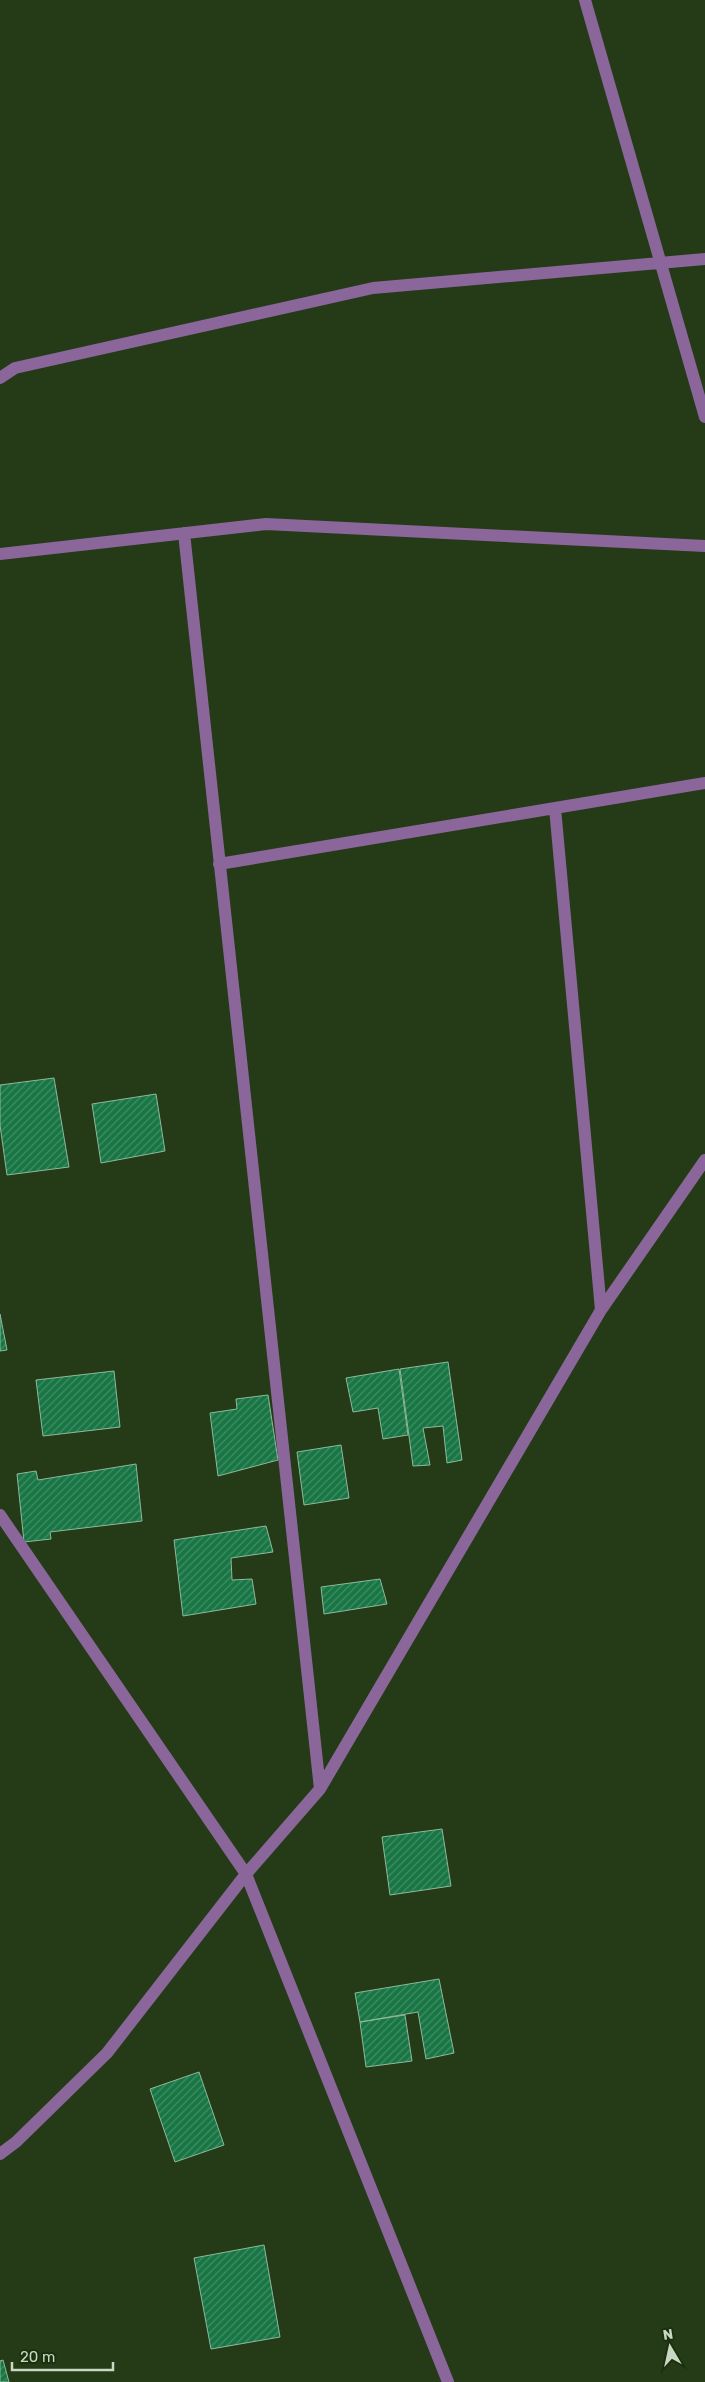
<svg xmlns="http://www.w3.org/2000/svg" width="705" height="2382" viewBox="0 0 705 2382" font-family="Rubik,sans-serif">
<style>
.building{fill:url(#building-hatch);stroke:#8dba9b}
.lines{fill:none;stroke-linecap:round;stroke-linejoin:round}
.minor{stroke:#8b669b;stroke-width:12}
</style>
<defs>
<pattern id="building-hatch" width="6" height="6" patternUnits="userSpaceOnUse" patternTransform="scale(1.25)"><rect width="6" height="6" fill="#187544"/><path d="M-1 1l2-2M0 6l6-6M5 7l2-2" fill="none" stroke="#438e66"/></pattern>
</defs>
<rect width="100%" height="100%" fill="#253b18"/>
<!-- building -->
<path class="building" d="M 54,1078 L 69,1167 L 7,1175 L 0,1125 L 0,1085 Z
M 156,1094 L 165,1151 L 101,1163 L 92,1104 Z
M 0,1314 L 7,1350 L 0,1351 Z
M 448,1362 L 462,1460 L 447,1463 L 443,1426 L 423,1428 L 430,1465 L 413,1466 L 400,1369 Z
M 399,1369 L 408,1435 L 383,1439 L 378,1408 L 353,1412 L 346,1378 Z
M 114,1371 L 120,1427 L 43,1436 L 36,1380 Z
M 268,1395 L 278,1460 L 218,1476 L 210,1413 L 237,1409 L 236,1399 Z
M 341,1445 L 349,1498 L 304,1505 L 297,1452 Z
M 136,1464 L 142,1521 L 50,1532 L 51,1539 L 24,1542 L 17,1474 L 36,1471 L 38,1480 Z
M 266,1526 L 273,1552 L 231,1558 L 232,1580 L 252,1579 L 256,1604 L 183,1616 L 174,1540 Z
M 380,1579 L 387,1604 L 324,1614 L 321,1587 Z
M 442,1829 L 451,1886 L 390,1895 L 382,1837 Z
M 439,1979 L 454,2053 L 426,2059 L 418,2012 L 360,2022 L 355,1993 Z
M 405,2015 L 412,2061 L 366,2067 L 360,2022 Z
M 199,2072 L 224,2145 L 175,2162 L 150,2089 Z
M 264,2245 L 280,2337 L 211,2349 L 194,2258 Z
M 3,2360 L 9,2382 L 0,2382 L 0,2361 Z"/>
<g class="lines">
<!-- minor -->
<path class="minor" d="M 585,0 L 705,417
M 0,378 L 15,368 L 373,288 L 705,259
M 184,533 L 320,1789
M 0,554 L 266,524 L 705,546
M 555,808 L 601,1310
M 219,864 L 705,783
M 0,1515 L 246,1874 L 448,2382
M 0,2154 L 16,2142 L 107,2053 L 246,1874 L 320,1789 L 601,1310 L 705,1160"/>
</g>
<!-- north arrow -->
<g transform="translate(670 2347) rotate(351)" stroke="#1b310d" stroke-width="4" paint-order="stroke">
<path d="M0-4L9 19L0 12L-9 19Z" fill="#cad8c3"/>
<text y="-8" font-size="14" font-weight="bold" text-anchor="middle" fill="#cad8c3">N</text>
</g>
<!-- scale -->
<path d="M12 2362v8h101v-8" fill="none" stroke="#cad8c3" stroke-width="2.5"/>
<text x="20" y="2362" font-size="15" fill="#cad8c3" stroke="#1b310d" stroke-width="4" paint-order="stroke">20 m</text>
</svg>
